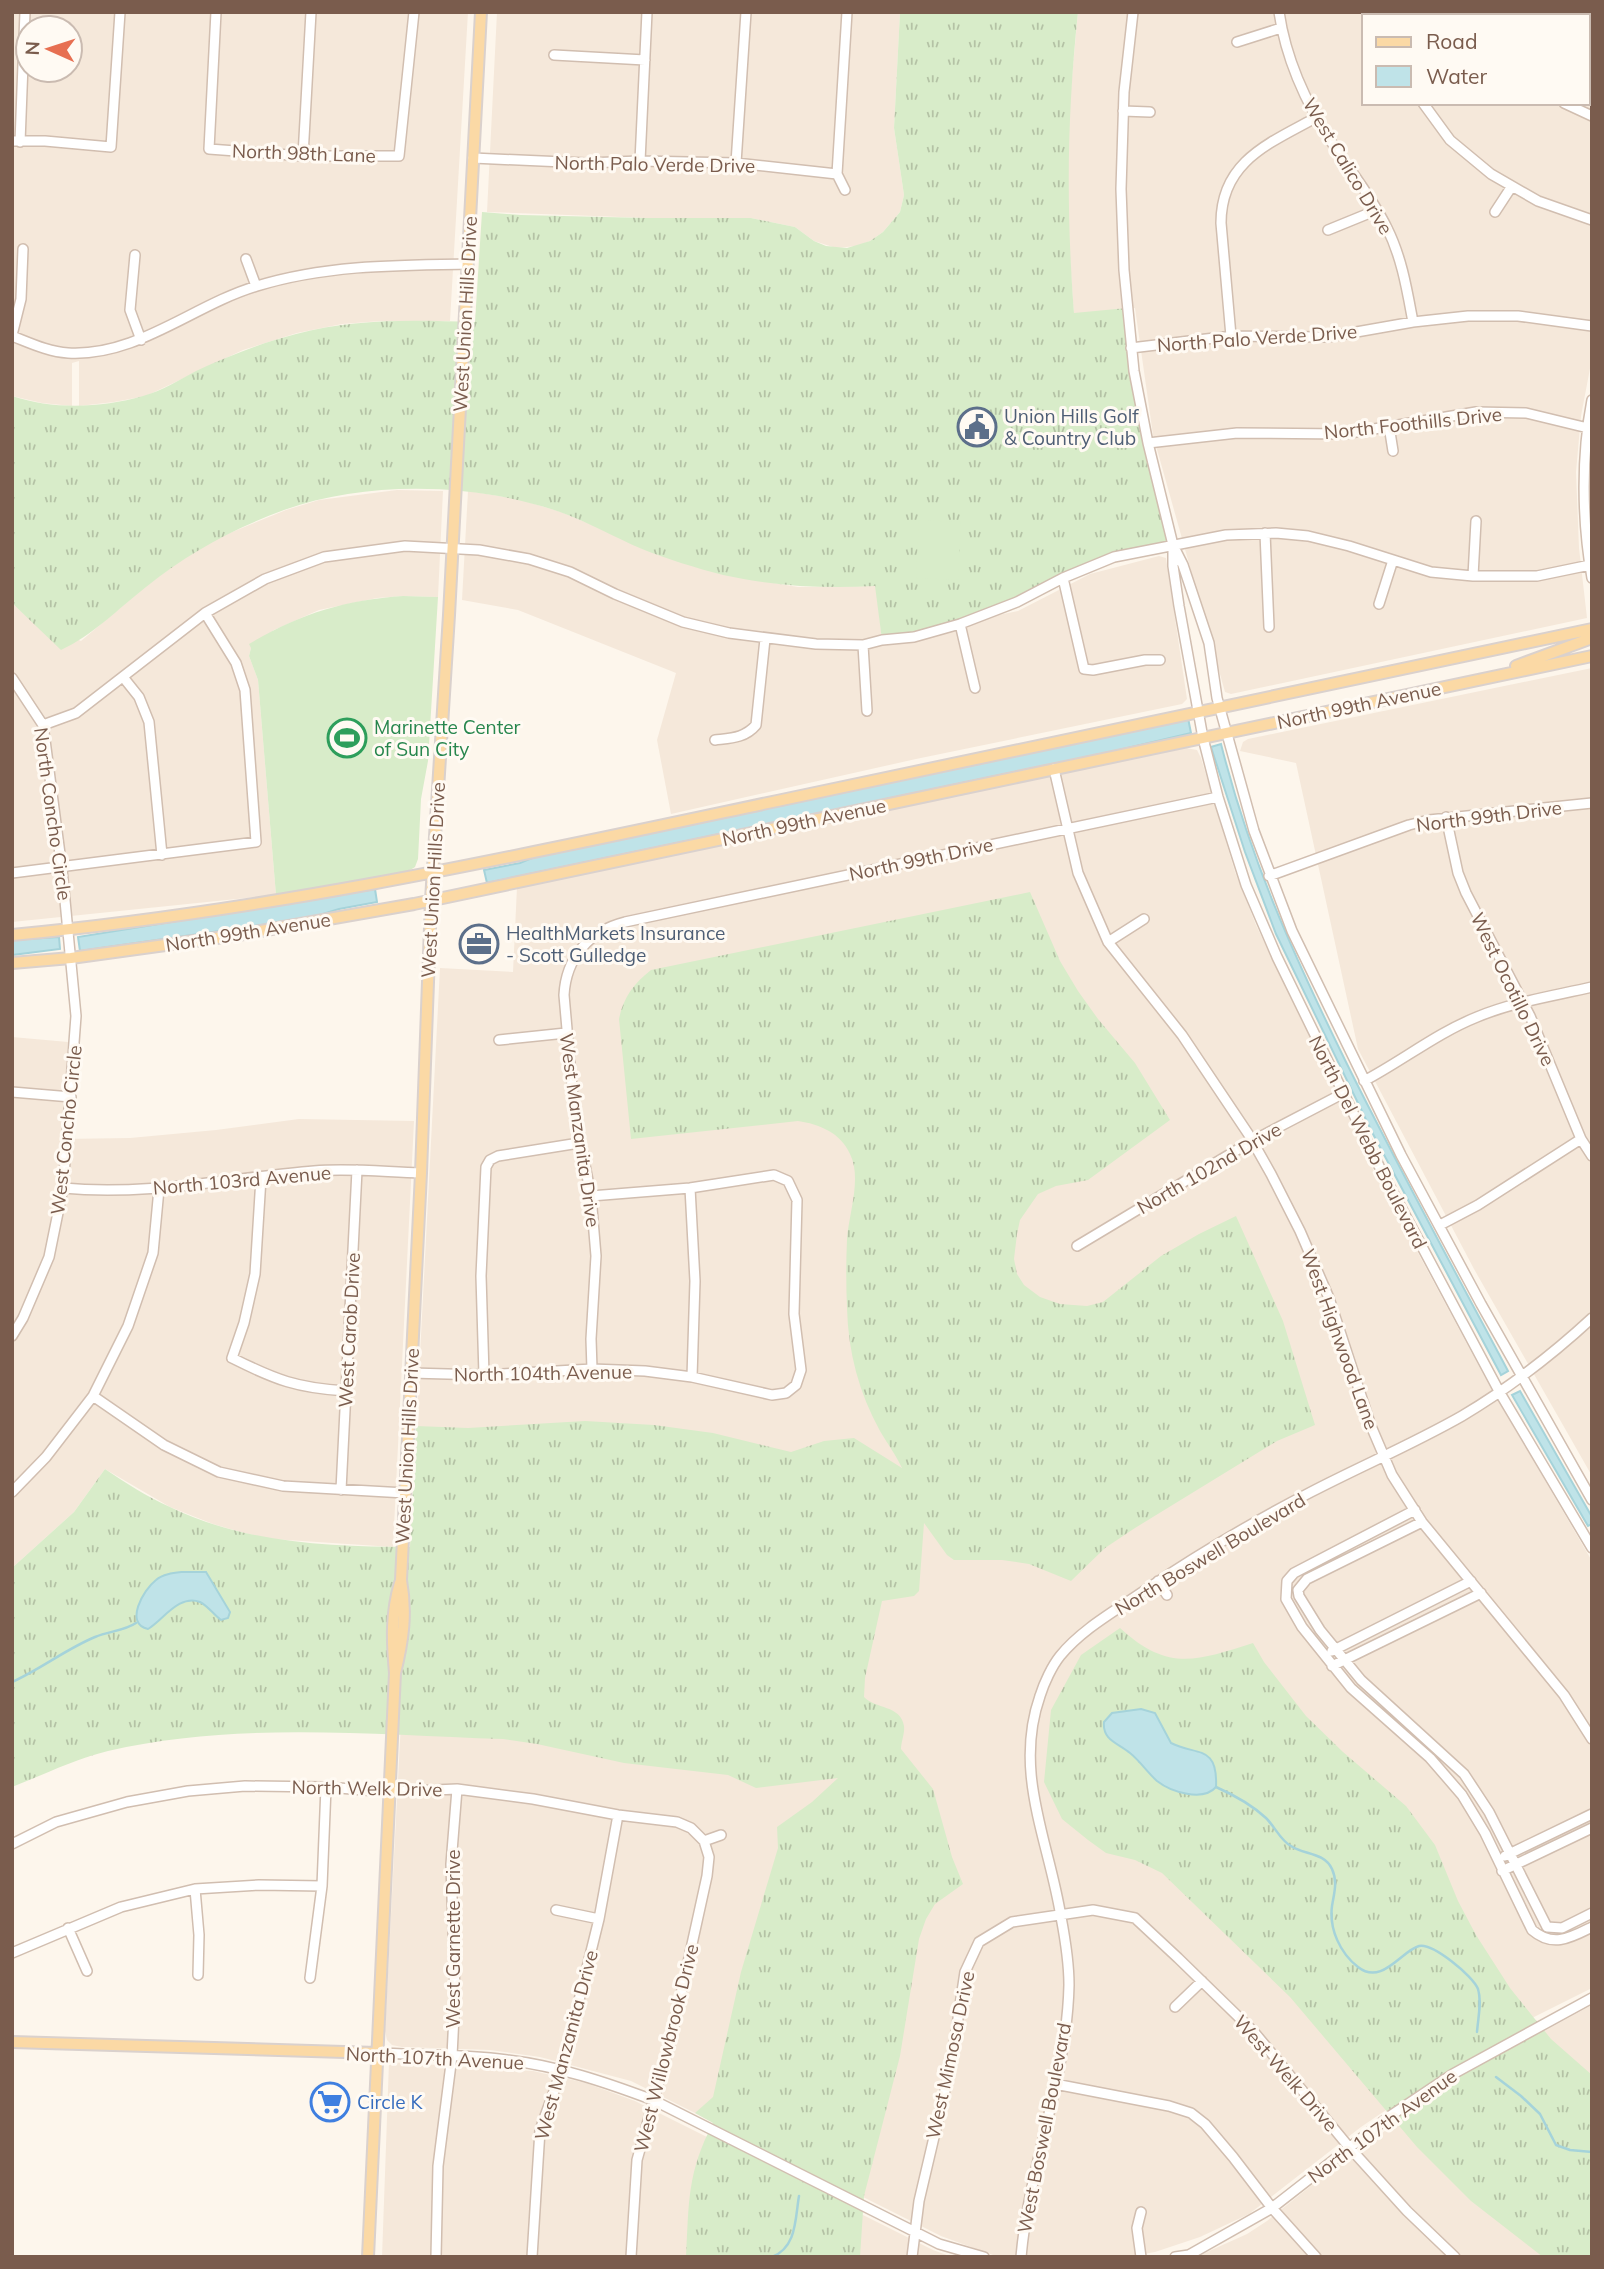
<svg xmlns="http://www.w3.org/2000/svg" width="1604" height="2269" viewBox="0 0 1604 2269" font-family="Mulish,sans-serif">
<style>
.residential{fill:#f5e8da;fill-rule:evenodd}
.grass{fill:url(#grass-tufts)}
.pitch{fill:#d8ecc9}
.water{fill:#bfe3e8;stroke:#a5d3da;stroke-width:2}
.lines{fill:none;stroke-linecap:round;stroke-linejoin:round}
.stream{stroke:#a5d3da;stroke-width:2.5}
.minor-casing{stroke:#d1beb0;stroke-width:12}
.major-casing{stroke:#dad1cd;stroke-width:14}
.minor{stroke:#fff;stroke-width:9}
.major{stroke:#fbd9a5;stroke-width:10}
.labels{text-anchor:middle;stroke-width:6;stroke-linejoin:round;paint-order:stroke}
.street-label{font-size:19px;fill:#7a5c4d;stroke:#fffaf3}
.service-label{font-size:19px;fill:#4e5e75;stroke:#fffaf3;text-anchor:start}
.leisure-label{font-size:19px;fill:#27864d;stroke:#fffaf3;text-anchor:start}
.shop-label{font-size:19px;fill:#366cbe;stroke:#fffaf3;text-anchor:start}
</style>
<defs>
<pattern id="grass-tufts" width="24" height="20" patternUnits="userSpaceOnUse" patternTransform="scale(1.75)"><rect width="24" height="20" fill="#d8ecc9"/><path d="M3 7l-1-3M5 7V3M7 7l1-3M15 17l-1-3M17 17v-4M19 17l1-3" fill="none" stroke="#b4c2a5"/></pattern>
</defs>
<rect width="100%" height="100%" fill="#fdf6ec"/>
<!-- residential -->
<path class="residential" d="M 12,12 L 468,12 L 450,321 L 381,321 L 342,324 L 297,333 L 243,350 L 146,396 L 114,402 L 79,406 L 79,361 L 72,363 L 72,406 L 42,403 L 12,396 ZM 28,28 L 70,28 L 70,70 L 28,70 Z
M 497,12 L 900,12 L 894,128 L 904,195 L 900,212 L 883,232 L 870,241 L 857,246 L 836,248 L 814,241 L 795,227 L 751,218 L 647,218 L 487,212 Z
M 1078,12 L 1540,12 L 1542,16 L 1364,16 L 1364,103 L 1588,103 L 1588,59 L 1592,61 L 1592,358 L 1581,416 L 1576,472 L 1579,548 L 1587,618 L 1231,694 L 1225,692 L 1153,435 L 1135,308 L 1074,314 L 1068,232 L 1067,152 L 1070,99 Z
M 397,490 L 443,491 L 438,597 L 403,596 L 377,598 L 319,610 L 274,630 L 251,648 L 249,656 L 258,680 L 276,895 L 12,922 L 12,603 L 26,616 L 81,641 L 146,586 L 184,558 L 220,537 L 286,510 L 319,500 Z
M 468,491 L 518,499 L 561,512 L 607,531 L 643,549 L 721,574 L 798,587 L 876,586 L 882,639 L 1018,611 L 1090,574 L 1159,556 L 1166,558 L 1187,699 L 1182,704 L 916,759 L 671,814 L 657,740 L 676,673 L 518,610 L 462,600 Z
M 1592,668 L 1592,1476 L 1474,1269 L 1358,1049 L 1296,763 L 1240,751 L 1243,742 L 1248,739 Z
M 1186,748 L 1197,750 L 1201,758 L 1235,872 L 1256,925 L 1375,1173 L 1489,1385 L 1592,1561 L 1592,1988 L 1532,2018 L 1386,2110 L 1361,2127 L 1249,2214 L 1200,2237 L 1155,2252 L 1126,2257 L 993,2255 L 941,2236 L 631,2081 L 540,2057 L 490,2050 L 402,2047 L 392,2045 L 387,2040 L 385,2031 L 440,968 L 513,972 L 517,887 Z
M 12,1037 L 68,1042 L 61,1139 L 130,1138 L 216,1130 L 299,1119 L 414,1121 L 393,1547 L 272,1539 L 244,1533 L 213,1524 L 170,1507 L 105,1469 L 74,1512 L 12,1568 Z
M 1592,2005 L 1592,2257 L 1196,2257 L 1247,2234 L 1267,2221 L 1332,2169 L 1396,2123 L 1528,2040 Z
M 389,2062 L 533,2071 L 586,2083 L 635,2101 L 933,2250 L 952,2257 L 382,2257 Z"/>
<!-- grass -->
<path class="grass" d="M 900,12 L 1078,12 C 1067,116 1066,208 1074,313 L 1127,308 L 1131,348 L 1173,545 L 1114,557 L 960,624 L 882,640 L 875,586 C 823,589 774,586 723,575 C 696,568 667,559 642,549 C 614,537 588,522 560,512 C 476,483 368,480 284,510 C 233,529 188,553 146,587 C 118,609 93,635 61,650 L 12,603 L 12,396 C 54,410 101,408 143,396 C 162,391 179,380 196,371 C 228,356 261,343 296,334 C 354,318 415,320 475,322 L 482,212 L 521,215 L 647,218 L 751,218 L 795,227 L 814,241 L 826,246 L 847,248 L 870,241 L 883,232 L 900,212 L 904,195 L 894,128 Z
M 1030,892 L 1060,961 L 1078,991 L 1098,1019 L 1135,1063 L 1170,1120 L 1088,1180 L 1056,1186 L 1038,1194 L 1020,1220 L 1017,1234 L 1014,1259 L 1017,1274 L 1024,1285 L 1040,1297 L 1060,1304 L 1087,1306 L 1103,1302 L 1161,1256 L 1199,1234 L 1236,1216 L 1283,1321 L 1315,1425 L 1277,1441 L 1135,1528 L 1105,1548 L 1071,1581 L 1029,1564 L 1002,1560 L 954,1560 L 947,1555 L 924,1523 L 919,1591 L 914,1596 L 882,1601 L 865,1678 L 864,1697 C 875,1709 901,1705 904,1726 C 905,1733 901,1742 901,1749 L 933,1789 L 952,1857 L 963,1884 L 935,1904 L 926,1919 L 919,1939 L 900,2056 L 864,2196 L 860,2257 L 686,2257 C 689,2202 687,2173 713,2123 L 695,2113 L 713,2097 L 741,1972 L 778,1848 L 777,1827 L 812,1802 L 838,1778 L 756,1788 L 728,1775 L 624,1763 L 537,1744 L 503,1739 C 371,1735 237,1721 108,1751 C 75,1759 43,1775 12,1787 L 12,1568 L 74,1512 L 105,1469 C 126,1483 147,1497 170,1507 C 244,1543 329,1547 410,1547 L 416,1426 L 468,1428 L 585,1421 L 654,1425 L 713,1433 L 791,1452 L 824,1441 L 854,1438 L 902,1468 C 896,1455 887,1443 880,1431 C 859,1393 848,1352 847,1308 C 846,1285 846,1262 847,1239 C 849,1213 862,1178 850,1154 C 841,1133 819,1124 798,1121 L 631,1139 L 619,1019 C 623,998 634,983 651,970 Z
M 1120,1628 C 1168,1672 1196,1661 1253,1643 L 1264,1662 L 1306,1716 L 1343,1752 L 1406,1806 L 1435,1845 L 1458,1901 L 1476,1935 L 1510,1988 L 1551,2039 L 1592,2075 L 1592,2257 L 1543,2257 L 1471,2201 L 1417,2147 L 1290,1997 L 1162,1873 L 1135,1860 L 1106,1853 L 1088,1840 L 1062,1819 L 1044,1782 L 1051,1710 L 1081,1655 Z"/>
<!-- pitch -->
<path class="pitch" d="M 919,520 L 961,522 L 958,580 L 916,578 Z
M 403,596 L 438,597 L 428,761 L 421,799 L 418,859 L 415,867 C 401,879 301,891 276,895 L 258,680 L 249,656 L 251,648 L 249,644 C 300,614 344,600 403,596 Z"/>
<!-- water -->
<path class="water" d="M 1188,718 L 1191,733 L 1115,751 L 487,883 L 484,870 L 520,863 L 544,853 Z
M 1221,744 C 1250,859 1293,954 1345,1060 C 1397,1165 1453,1268 1508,1371 L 1501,1375 L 1373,1134 L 1276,934 L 1245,852 L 1211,747 Z
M 375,889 L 377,902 L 339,909 L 310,918 L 80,951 L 78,937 Z
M 59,937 L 60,949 L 12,955 L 12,940 Z
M 1520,1391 L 1592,1517 L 1592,1524 L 1588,1526 L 1512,1395 Z
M 182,1572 L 206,1572 L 230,1612 L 228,1618 L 221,1620 C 214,1615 208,1606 200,1602 C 179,1594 163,1620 148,1629 C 124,1624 143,1590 156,1580 C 163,1574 173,1573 182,1572 Z
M 1141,1709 L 1155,1713 L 1171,1743 C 1196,1756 1218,1744 1216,1787 C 1203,1802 1171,1792 1157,1781 C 1147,1772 1140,1761 1130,1753 C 1118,1743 1102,1740 1104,1722 L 1112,1713 Z"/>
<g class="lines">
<!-- stream -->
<path class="stream" d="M 12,1682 C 41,1669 66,1649 95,1637 C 109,1631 124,1631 136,1623
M 1216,1787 C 1234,1795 1252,1805 1266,1818 C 1275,1827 1281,1841 1291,1846 C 1304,1855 1324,1852 1332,1869 C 1338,1882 1334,1893 1332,1906 C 1329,1929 1340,1953 1358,1967 C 1382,1986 1401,1951 1419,1946 C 1433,1943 1473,1976 1478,1989 C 1482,2002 1478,2018 1477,2032
M 1496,2077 L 1521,2096 L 1540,2114 L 1556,2145 L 1570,2150 L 1592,2152
M 772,2257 C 797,2247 795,2219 799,2196"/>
<defs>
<path id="minor" d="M 216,12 L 209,149 L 303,156 L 399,156 L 414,12
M 1133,12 L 1124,92 L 1121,189 L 1124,270 L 1134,371 L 1148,443 L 1173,545 L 1183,565 L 1209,643 L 1217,698 L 1254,831 L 1292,931 L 1401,1155 L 1481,1304 L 1592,1500
M 1279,12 C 1286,60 1308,107 1334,146 C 1352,173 1373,199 1387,228 C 1402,258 1407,290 1413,322
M 1381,12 L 1382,16
M 1483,12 L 1484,16
M 1237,42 L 1281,28
M 554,55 L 645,60
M 1423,103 L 1450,140 L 1491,174 L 1538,201 L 1592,220
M 1564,103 L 1592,116
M 1123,111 L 1150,112
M 12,141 L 45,141 L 111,147 L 120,12
M 20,142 L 25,12
M 303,156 L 311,12
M 473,158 L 586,163 L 640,161 L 736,163 L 837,174
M 640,161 L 647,12
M 736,163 L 746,12
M 845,190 L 837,174 L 847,12
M 1495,212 L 1512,186
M 1328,230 L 1377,210
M 135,255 L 130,310 L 141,340
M 246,259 L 256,286
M 12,335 L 21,299 L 23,249
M 12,336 C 30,343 49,352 68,353 C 137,357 193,305 257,286 C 325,265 397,265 468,264
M 1231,336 L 1221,223 C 1221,161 1270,143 1317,117
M 1131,348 L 1231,336 L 1328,337 L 1413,322 L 1468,316 L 1518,316 L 1592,326
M 1592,400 C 1581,457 1582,521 1592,578
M 1389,426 L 1393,451
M 1148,443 L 1237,433 L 1344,434 L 1476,412 L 1526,413 L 1592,429
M 1265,533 L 1269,627
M 1173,546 L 1173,566 L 1179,606 L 1203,738 L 1218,797 L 1246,885 L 1277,957 L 1379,1166 L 1500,1393 L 1592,1548
M 1473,576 L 1476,521
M 1063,578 L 1084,669 L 1093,670 L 1145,660 L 1160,660
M 1379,604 L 1393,560
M 960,624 L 975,688
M 863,645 L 867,711
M 123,677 L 139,697 L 149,722 L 162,855
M 12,678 L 43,725 L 62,869 L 76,1016 L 63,1188 L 49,1257 L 23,1318 L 12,1336
M 43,725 L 76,713 L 205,613 L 265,579 L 324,557 L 405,546 L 479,550 L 529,559 L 570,572 L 615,594 L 683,622 L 729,633 L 816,644 L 863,645 L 882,640 L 914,637 L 960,624 L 1017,602 L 1063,578 L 1114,557 L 1226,535 L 1276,533 L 1308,536 L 1349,546 L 1431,572 L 1473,576 L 1537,576 L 1590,565
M 715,740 C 731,738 745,738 756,725 L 765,639
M 1054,769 L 1078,873 L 1108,942 L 1182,1035 L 1249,1135 L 1271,1174 L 1300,1231 L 1329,1298 L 1371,1426 L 1392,1475 L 1422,1522 L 1564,1695 L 1592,1739
M 1446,817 L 1458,873 L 1466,893 L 1530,1016 L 1581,1139 L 1592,1156
M 12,873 L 256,842 L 245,690 L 236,663 L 205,613
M 1269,876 L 1409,825 L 1429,820 L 1592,803
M 1108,942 L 1144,919
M 499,1040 L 566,1033
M 1364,1081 C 1402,1061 1437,1033 1477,1017 C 1513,1002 1553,996 1592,987
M 12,1092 L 71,1097
M 261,1178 L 255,1274 L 244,1323 L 232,1358 C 276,1380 297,1388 346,1391
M 63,1188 C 147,1196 230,1178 314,1171 C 349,1168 385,1172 421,1173
M 690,1188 L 695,1281 L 692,1377
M 1440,1225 L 1478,1205 L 1581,1139
M 1077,1246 L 1252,1141 L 1342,1094
M 592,1369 L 591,1339 L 596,1256 L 591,1196 L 574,1109 L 564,995 C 566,958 589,931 625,922 L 1218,797
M 411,1373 L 484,1375 L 592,1369 L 645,1371 L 692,1377 L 772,1395 L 786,1393 L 796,1385 L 801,1370 L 794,1314 L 797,1200 L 788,1181 L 774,1175 L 690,1188 L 591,1196
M 484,1375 L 481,1276 L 486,1167 L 490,1160 L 498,1156 L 579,1143
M 93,1396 L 164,1445 L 219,1472 L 283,1486 L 405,1493
M 341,1490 L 357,1170
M 12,1492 L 46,1457 L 93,1396 L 128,1326 L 153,1253 L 159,1189
M 1415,1510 L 1294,1573 L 1287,1581 L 1286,1599 L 1302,1627 L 1351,1688 L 1430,1758 L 1462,1795 L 1485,1833 L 1532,1930 C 1553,1948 1570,1938 1592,1927
M 1422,1522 L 1307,1579 L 1298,1590 L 1299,1596 L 1320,1630 L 1361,1680 L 1464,1774 L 1489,1812 L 1547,1927 L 1562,1928 L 1592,1913
M 1158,1581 L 1167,1595
M 1332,1651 L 1471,1581
M 1332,1666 L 1481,1593
M 704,1841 L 721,1835
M 12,1844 L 56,1822 L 127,1802 L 188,1791 L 245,1786 L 326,1787 L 390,1792 L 457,1789 L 533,1799 L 618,1815 L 677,1822 L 691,1828 L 704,1841 L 709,1857 L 707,1876 L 672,2035 L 637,2160 L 631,2257
M 1505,1856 L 1592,1814
M 1502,1871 L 1592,1828
M 195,1889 L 199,1935 L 198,1975
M 556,1910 L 599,1919
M 68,1928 L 87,1971
M 12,1953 L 121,1907 L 195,1889 L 259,1885 L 322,1886
M 310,1978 L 322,1886 L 326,1787
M 1175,2007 L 1202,1981
M 377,2053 C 420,2055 464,2054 507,2060 C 558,2066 605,2082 653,2100 L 939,2244 L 984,2257
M 1055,2084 L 1169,2106 L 1191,2113 L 1205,2124 L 1233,2157 L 1272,2208 L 1316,2257
M 1141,2212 L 1137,2228 L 1141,2257
M 436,2257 L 438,2166 L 452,2056 L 455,1995 L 451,1864 L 457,1789
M 532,2257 L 540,2130 L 562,2069 L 599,1919 L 618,1815
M 912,2257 L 919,2201 L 951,2065 L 965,1972 L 979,1942 L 1012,1922 L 1093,1910 L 1135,1918 L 1178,1958 L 1254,2032 L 1349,2147 L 1407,2211 L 1455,2257
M 1021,2257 C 1029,2165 1067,2078 1069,1985 C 1069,1963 1065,1938 1061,1917 C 1049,1841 1013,1773 1040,1696 C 1044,1683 1052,1666 1060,1656 C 1082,1629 1115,1611 1144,1591 C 1197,1555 1253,1522 1311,1492 C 1361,1466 1413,1444 1462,1416 C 1509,1388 1552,1355 1592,1318
M 1175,2257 L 1189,2255 L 1272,2208 L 1390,2116 L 1453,2074 L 1592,1998"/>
<path id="major" d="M 1516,666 L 1592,638
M 12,935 C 271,911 523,855 777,801 C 1048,744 1320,687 1592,629
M 12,963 L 71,958 L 238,935 L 414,904 L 1592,656
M 395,1673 C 403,1641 407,1613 401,1580 L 421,1173 L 431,900 L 449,615 L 481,12
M 12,2042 L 377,2053
M 368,2257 L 395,1673 C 392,1641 391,1613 400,1583"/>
</defs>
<!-- minor casing -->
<use href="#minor" class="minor-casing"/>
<!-- major casing -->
<use href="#major" class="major-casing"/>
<!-- minor -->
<use href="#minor" class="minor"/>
<!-- major -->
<use href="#major" class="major"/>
</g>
<!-- icons -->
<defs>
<symbol id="civic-ring" viewBox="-11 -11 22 22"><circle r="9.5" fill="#fffaf3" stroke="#5c6f8a" stroke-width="1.5"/><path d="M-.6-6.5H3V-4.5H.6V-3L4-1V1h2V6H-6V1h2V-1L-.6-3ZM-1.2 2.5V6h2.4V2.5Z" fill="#5c6f8a"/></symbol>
<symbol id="stadium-ring" viewBox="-11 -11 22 22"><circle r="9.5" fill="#fffaf3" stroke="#2e9e5b" stroke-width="1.5"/><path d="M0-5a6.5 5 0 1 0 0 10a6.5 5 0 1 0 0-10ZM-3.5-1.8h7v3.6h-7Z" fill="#2e9e5b"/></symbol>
<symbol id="office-ring" viewBox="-11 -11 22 22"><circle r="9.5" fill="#fffaf3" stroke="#5c6f8a" stroke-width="1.5"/><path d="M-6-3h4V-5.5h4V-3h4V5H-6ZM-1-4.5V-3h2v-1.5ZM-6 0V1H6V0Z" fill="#5c6f8a"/></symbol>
<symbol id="supermarket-ring" viewBox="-11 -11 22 22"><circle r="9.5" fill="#fffaf3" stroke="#3f7fe0" stroke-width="1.5"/><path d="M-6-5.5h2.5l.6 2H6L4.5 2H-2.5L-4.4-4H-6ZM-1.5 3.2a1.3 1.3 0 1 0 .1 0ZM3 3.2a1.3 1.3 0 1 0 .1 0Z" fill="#3f7fe0"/></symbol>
</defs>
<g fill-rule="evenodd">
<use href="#civic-ring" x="955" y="405" width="44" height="44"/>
<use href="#stadium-ring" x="325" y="716" width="44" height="44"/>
<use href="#office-ring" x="457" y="922" width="44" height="44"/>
<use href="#supermarket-ring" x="308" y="2080" width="44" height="44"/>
</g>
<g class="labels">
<!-- street labels -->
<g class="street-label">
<text transform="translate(304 153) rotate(2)" y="7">North 98th Lane</text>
<text transform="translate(655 164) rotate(1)" y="7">North Palo Verde Drive</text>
<text transform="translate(1348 166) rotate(59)" y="7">West Calico Drive</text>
<text transform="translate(465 314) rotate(-87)" y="7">West Union Hills Drive</text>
<text transform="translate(1257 338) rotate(-4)" y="7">North Palo Verde Drive</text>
<text transform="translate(1413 423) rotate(-6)" y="7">North Foothills Drive</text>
<text transform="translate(1359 705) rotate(-12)" y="7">North 99th Avenue</text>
<text transform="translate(53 814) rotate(82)" y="7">North Concho Circle</text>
<text transform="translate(1489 816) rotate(-7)" y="7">North 99th Drive</text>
<text transform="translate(804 822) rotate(-12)" y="7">North 99th Avenue</text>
<text transform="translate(921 859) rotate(-12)" y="7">North 99th Drive</text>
<text transform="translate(433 880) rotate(-87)" y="7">West Union Hills Drive</text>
<text transform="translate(248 932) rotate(-9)" y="7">North 99th Avenue</text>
<text transform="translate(1513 989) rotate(64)" y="7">West Ocotillo Drive</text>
<text transform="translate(66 1130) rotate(-84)" y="7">West Concho Circle</text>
<text transform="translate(580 1130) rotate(82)" y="7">West Manzanita Drive</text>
<text transform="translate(1368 1142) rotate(63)" y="7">North Del Webb Boulevard</text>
<text transform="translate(1209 1168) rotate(-30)" y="7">North 102nd Drive</text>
<text transform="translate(242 1180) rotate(-5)" y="7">North 103rd Avenue</text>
<text transform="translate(349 1330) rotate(-87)" y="7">West Carob Drive</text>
<text transform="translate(1340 1339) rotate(70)" y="7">West Highwood Lane</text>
<text transform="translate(543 1373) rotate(-1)" y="7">North 104th Avenue</text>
<text transform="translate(407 1446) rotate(-87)" y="7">West Union Hills Drive</text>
<text transform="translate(1210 1554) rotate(-31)" y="7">North Boswell Boulevard</text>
<text transform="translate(367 1788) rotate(1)" y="7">North Welk Drive</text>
<text transform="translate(453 1939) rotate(-90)" y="7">West Garnette Drive</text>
<text transform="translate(566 2045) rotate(-75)" y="7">West Manzanita Drive</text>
<text transform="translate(666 2048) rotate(-76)" y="7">West Willowbrook Drive</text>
<text transform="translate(950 2055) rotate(-78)" y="7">West Mimosa Drive</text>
<text transform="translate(435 2058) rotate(3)" y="7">North 107th Avenue</text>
<text transform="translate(1286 2073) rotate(49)" y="7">West Welk Drive</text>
<text transform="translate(1382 2126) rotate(-36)" y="7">North 107th Avenue</text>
<text transform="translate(1044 2128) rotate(-79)" y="7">West Boswell Boulevard</text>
</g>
<!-- service labels -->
<g class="service-label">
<text x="1004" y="423">Union Hills Golf<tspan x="1004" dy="22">&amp; Country Club</tspan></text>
<text x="506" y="940">HealthMarkets Insurance<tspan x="506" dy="22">- Scott Gulledge</tspan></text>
</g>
<!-- leisure labels -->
<g class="leisure-label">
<text x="374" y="734">Marinette Center<tspan x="374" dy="22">of Sun City</tspan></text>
</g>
<!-- shop labels -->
<g class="shop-label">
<text x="357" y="2109">Circle K</text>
</g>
</g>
<!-- border -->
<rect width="1604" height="2269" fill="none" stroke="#7a5c4d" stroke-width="28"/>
<!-- legend -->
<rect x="1362" y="14" width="228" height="91" fill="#fffaf3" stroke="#cabbb1" stroke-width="2"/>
<rect x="1376" y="37" width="35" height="10" fill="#fbd9a5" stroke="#cabbb1" stroke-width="2"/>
<text x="1426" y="49" font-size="21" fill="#7a5c4d">Road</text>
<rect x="1376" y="66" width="35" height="21" fill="#bfe3e8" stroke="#cabbb1" stroke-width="2"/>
<text x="1426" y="84" font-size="21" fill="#7a5c4d">Water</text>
<!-- north arrow -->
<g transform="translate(49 49) rotate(273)"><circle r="33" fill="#fffaf3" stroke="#cabbb1" stroke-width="2"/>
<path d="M0-5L12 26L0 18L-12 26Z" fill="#e76f51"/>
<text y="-10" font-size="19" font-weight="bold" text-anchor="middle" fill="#7a5c4d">N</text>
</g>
</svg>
